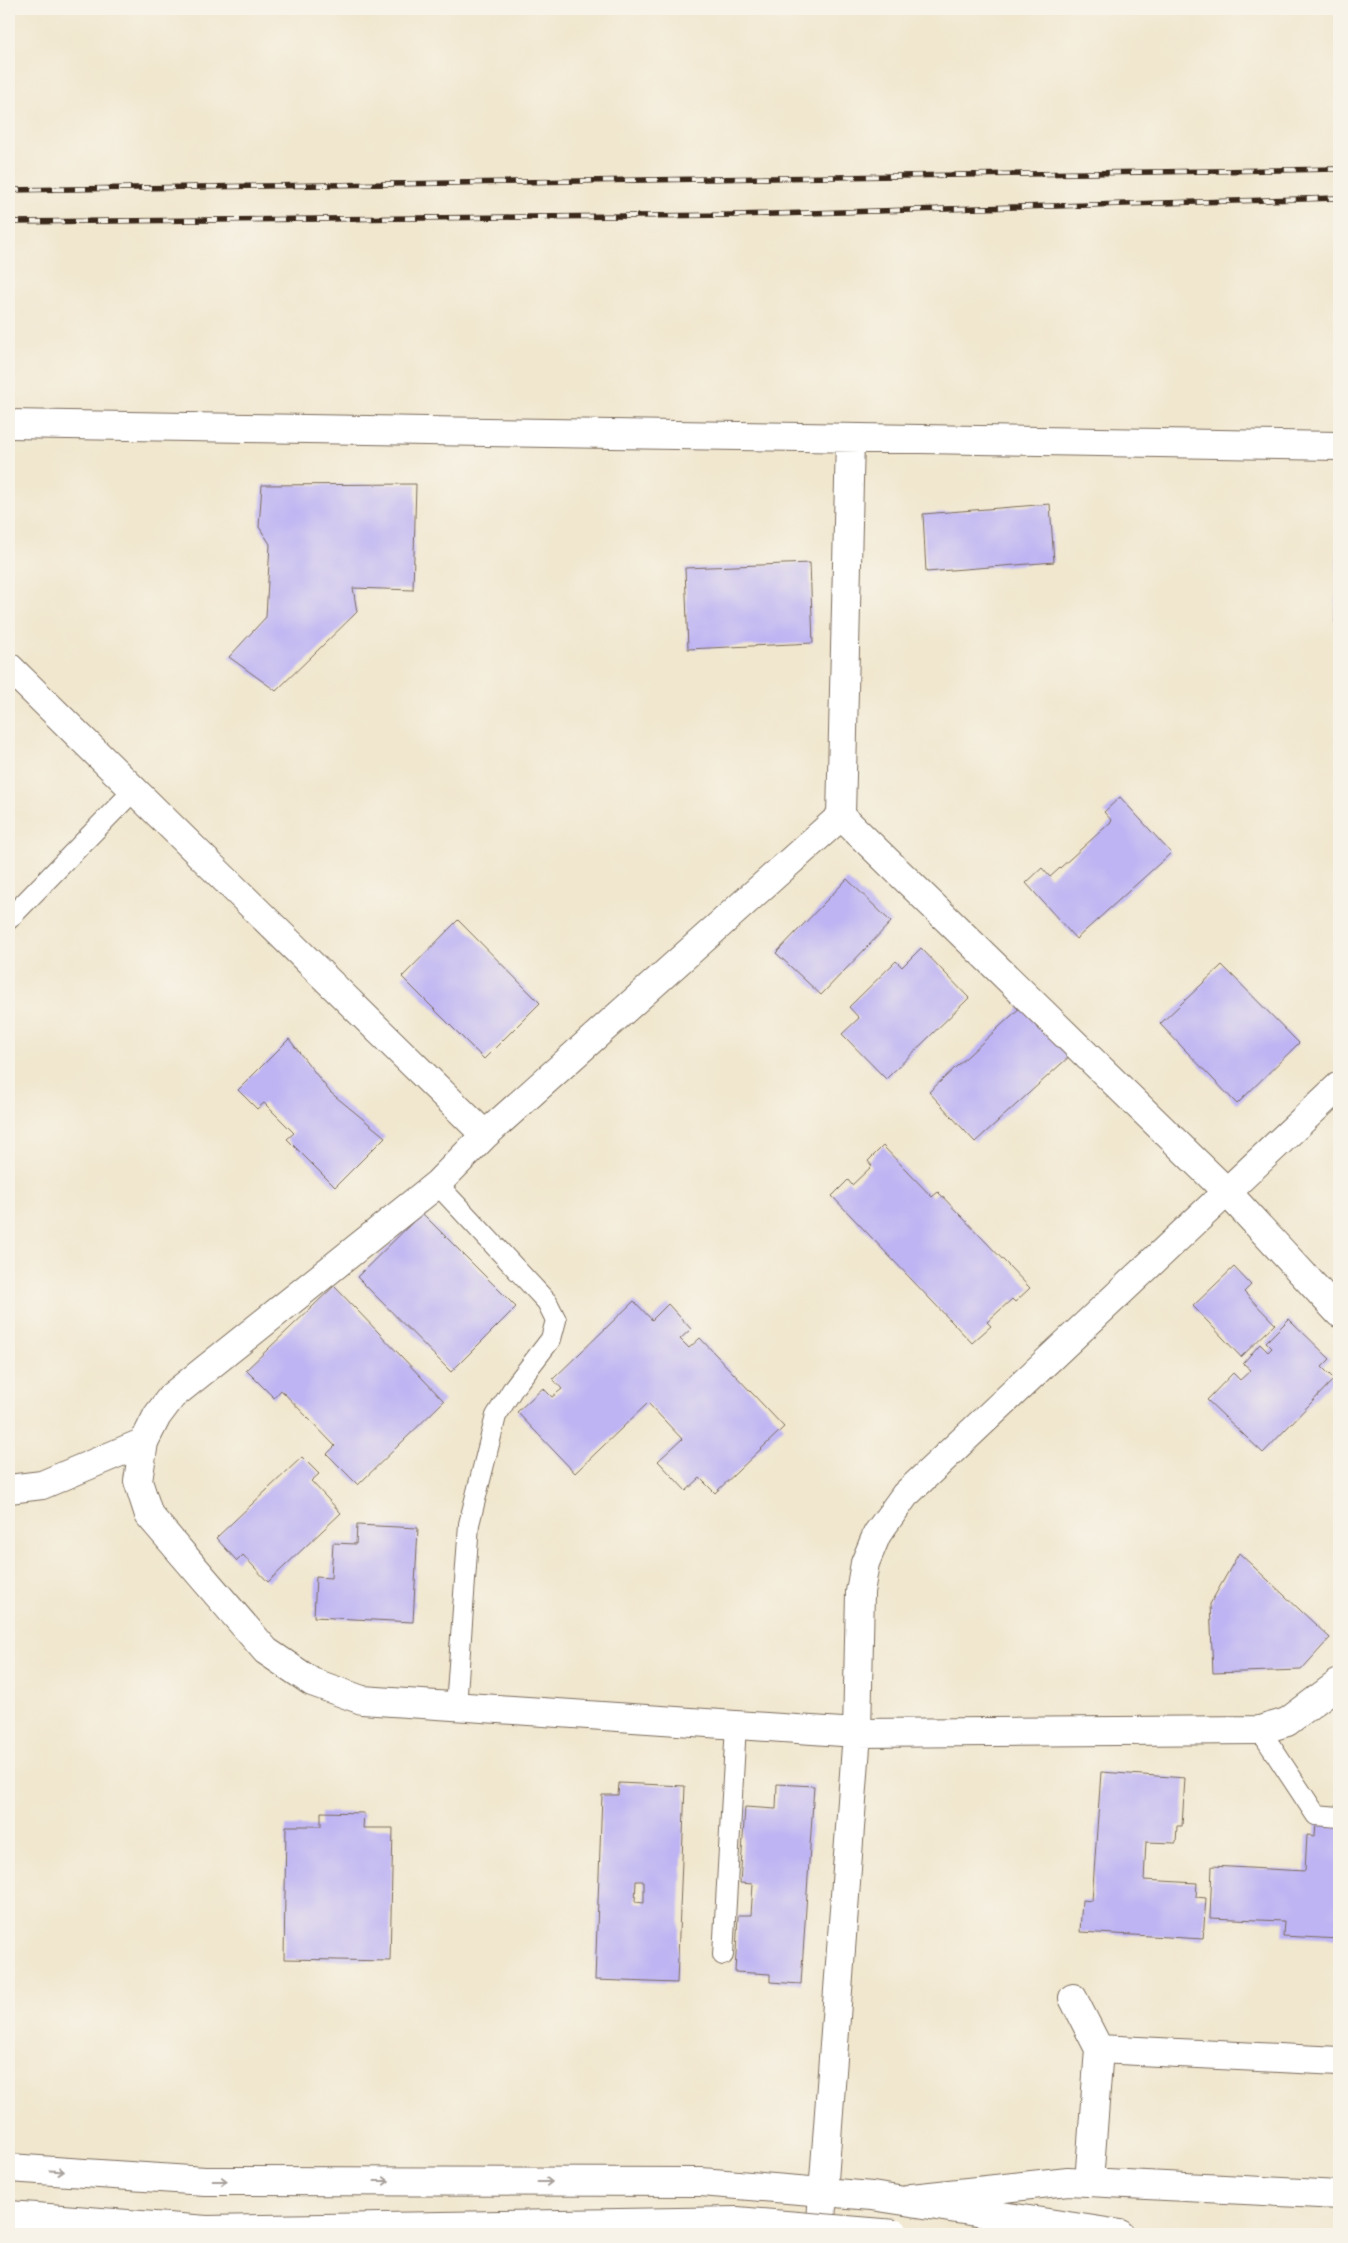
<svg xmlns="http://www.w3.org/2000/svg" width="1348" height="2243" viewBox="0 0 1348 2243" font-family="'EB Garamond',serif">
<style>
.building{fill:#beb4f3;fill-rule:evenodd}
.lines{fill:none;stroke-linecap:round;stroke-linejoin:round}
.lane-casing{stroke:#7b6c5c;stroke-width:22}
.street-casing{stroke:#7b6c5c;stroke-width:30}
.secondary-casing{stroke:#7b6c5c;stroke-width:30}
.lane{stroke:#fff;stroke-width:20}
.street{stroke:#fff;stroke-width:28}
.secondary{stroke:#fff;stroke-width:28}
.rail-casing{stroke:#3b2a1e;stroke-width:5.5}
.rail{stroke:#f7f3e8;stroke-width:4;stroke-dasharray:11;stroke-linecap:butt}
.highway-bridge-casing{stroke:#7b6c5c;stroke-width:30;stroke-linecap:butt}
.highway-bridge{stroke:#fff;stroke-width:28}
.oneway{stroke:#a79f9a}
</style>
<rect width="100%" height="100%" fill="#f7f3e8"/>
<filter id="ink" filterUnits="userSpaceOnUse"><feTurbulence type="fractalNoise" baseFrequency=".02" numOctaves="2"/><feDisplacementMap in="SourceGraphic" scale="10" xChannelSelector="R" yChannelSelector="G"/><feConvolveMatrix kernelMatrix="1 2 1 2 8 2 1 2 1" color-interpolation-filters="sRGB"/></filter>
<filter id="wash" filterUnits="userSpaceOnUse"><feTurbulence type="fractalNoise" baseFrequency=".0096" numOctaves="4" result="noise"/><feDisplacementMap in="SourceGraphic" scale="20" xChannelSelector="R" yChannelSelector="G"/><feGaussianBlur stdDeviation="1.12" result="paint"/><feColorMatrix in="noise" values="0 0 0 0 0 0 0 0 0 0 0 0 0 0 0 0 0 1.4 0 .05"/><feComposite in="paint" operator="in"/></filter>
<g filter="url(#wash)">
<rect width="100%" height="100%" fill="#f1e7cf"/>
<g id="blocks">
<!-- building -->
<path class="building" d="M 416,484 L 413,590 L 353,588 L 357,612 L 276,691 L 229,657 L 266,617 L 270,544 L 259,527 L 262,485 Z
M 1050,504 L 1054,562 L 926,572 L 923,514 Z
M 1338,520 L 1339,520 L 1339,623 L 1335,623 Z
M 810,563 L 813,643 L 688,649 L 685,568 Z
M 1120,797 L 1171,853 L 1076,939 L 1026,883 L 1042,868 L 1050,877 L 1112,821 L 1104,812 Z
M 847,879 L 891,922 L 821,995 L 776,953 Z
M 458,920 L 540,1003 L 484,1059 L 402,977 Z
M 921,948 L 969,998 L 886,1079 L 842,1034 L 859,1018 L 849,1007 L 896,961 L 902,967 Z
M 1222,965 L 1299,1043 L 1237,1104 L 1160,1024 Z
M 1024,1004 L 1071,1055 L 975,1142 L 929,1092 Z
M 289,1039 L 330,1092 L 385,1137 L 335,1187 L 287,1139 L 294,1133 L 264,1103 L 257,1109 L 238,1090 Z
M 883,1146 L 932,1197 L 938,1192 L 1030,1288 L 1015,1302 L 1012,1299 L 987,1322 L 991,1326 L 972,1343 L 832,1196 L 848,1180 L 852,1185 L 872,1166 L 868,1161 Z
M 422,1213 L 516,1307 L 451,1372 L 357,1277 Z
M 1234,1267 L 1251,1285 L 1244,1292 L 1275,1324 L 1241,1357 L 1193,1306 Z
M 334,1286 L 444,1401 L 358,1485 L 327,1454 L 335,1446 L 281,1390 L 274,1398 L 246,1370 Z
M 634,1301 L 652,1320 L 668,1304 L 691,1329 L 680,1339 L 689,1348 L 700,1338 L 784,1427 L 715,1493 L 700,1478 L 686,1491 L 658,1461 L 682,1439 L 648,1403 L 575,1473 L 517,1412 L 543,1388 L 552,1397 L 562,1389 L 553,1379 Z
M 1289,1319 L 1330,1359 L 1322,1367 L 1334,1379 L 1263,1453 L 1207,1400 L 1233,1373 L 1240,1380 L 1251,1370 L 1243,1363 L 1260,1344 L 1268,1352 L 1272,1348 L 1266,1342 Z
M 302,1457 L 319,1474 L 311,1481 L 341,1513 L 268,1582 L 243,1555 L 237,1561 L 216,1538 Z
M 357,1525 L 418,1528 L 413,1622 L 314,1617 L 316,1577 L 331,1578 L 333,1543 L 356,1544 Z
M 1239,1553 L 1330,1638 L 1301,1670 L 1213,1673 L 1210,1604 Z
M 1101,1772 L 1185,1778 L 1182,1826 L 1177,1826 L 1176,1843 L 1146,1842 L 1144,1880 L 1197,1883 L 1196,1897 L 1206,1898 L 1203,1939 L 1080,1932 L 1082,1900 L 1092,1901 Z
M 619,1783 L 685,1786 L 677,1983 L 595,1980 L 602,1795 L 618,1795 ZM 636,1881 L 644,1881 L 644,1903 L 635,1902 Z
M 777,1784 L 814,1786 L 801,1984 L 770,1982 L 770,1974 L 735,1972 L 738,1915 L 751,1915 L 753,1884 L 740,1883 L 745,1807 L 776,1809 Z
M 321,1812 L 364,1813 L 363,1828 L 393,1828 L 390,1961 L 284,1959 L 286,1826 L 321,1826 Z
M 1316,1822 L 1339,1823 L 1339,1939 L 1283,1936 L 1284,1921 L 1210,1918 L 1212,1866 L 1305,1871 L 1307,1835 L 1315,1836 Z"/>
</g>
</g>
<g filter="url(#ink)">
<use href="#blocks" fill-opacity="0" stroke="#7b6c5c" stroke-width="1"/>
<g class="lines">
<defs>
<path id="lane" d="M 9,919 L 134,790
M 437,1184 L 547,1302 L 556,1320 L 551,1339 L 514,1387 L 496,1416 L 469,1524 L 456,1707
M 1260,1730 L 1316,1815 L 1339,1817
M 723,1955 L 736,1725"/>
<path id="street" d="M 9,424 L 1339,446
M 850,439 L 841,816 L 485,1135 L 437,1184 L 172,1396 L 157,1416 L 144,1442 L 138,1481 L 149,1515 L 266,1651 L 312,1682 L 362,1700 L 857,1733 L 1260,1730 L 1287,1722 L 1339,1683
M 9,667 L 485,1135
M 841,816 L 1227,1192 L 1339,1313
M 9,1489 L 42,1485 L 144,1442
M 1073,1998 L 1099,2049 L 1089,2182
M 1099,2049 L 1339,2061
M 912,2198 L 1068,2181 L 1339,2195
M 820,2234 L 857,1733 L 860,1592 L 865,1563 L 877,1534 L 905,1495 L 1339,1086"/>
<path id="secondary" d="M 9,2168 L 205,2181 L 701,2182 L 872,2196 L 1120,2234"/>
</defs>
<!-- lane casing -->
<use href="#lane" class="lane-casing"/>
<!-- street casing -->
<use href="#street" class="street-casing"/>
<!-- secondary casing -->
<use href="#secondary" class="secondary-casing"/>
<!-- lane -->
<use href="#lane" class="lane"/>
<!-- street -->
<use href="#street" class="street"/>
<!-- secondary -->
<use href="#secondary" class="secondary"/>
<defs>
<path id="rail" d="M 9,190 L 1339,169
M 9,222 L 735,215 L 1339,198"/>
</defs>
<!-- rail casing -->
<use href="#rail" class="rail-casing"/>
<!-- rail -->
<use href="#rail" class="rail"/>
<defs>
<path id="highway-bridge" d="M 9,2215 L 207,2230 L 737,2221 L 895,2234"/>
</defs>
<!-- highway-bridge casing -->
<use href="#highway-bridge" class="highway-bridge-casing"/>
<!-- highway-bridge -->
<use href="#highway-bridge" class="highway-bridge"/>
</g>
<!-- one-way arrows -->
<defs><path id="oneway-shaft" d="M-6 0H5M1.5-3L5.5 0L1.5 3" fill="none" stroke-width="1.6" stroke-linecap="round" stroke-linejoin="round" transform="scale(1.25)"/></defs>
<g class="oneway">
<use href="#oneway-shaft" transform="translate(57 2171) rotate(4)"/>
<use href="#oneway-shaft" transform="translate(220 2181)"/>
<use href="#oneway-shaft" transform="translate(382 2181)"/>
<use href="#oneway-shaft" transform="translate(545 2182)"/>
</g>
</g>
<!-- margin -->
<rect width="1348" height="2243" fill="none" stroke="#f7f3e8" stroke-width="30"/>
</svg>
